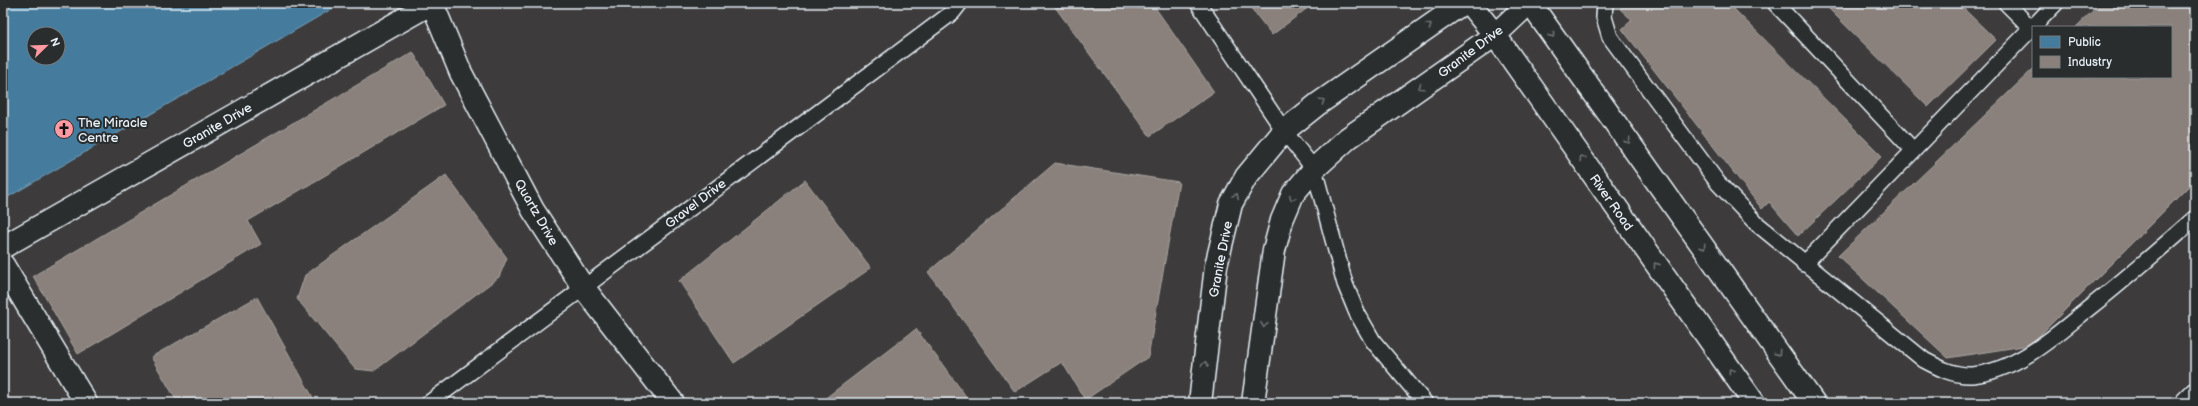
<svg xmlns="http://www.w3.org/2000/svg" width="2198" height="406" viewBox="0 0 2198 406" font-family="'Balsamiq Sans',sans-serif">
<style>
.built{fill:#3e3a3a;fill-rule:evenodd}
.public{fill:#457b9d;stroke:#769eb8;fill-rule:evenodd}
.industry{fill:#8a817c;stroke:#a6a3a1}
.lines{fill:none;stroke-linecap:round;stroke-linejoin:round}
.lane-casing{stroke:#e8f1f8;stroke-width:18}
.street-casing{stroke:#e8f1f8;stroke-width:25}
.secondary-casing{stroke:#e8f1f8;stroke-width:25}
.lane{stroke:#2a2d2e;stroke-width:15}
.street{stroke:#2a2d2e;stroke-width:22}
.secondary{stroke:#2a2d2e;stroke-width:22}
.oneway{stroke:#6c7275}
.labels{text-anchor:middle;stroke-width:4;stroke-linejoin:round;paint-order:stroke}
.street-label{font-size:13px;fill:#e8f1f8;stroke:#2a2d2e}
.poi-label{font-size:13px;fill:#e8f1f8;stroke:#2a2d2e;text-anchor:start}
</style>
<rect width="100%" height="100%" fill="#2a2d2e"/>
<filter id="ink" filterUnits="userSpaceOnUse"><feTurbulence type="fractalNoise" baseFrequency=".025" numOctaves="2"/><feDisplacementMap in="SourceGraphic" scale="8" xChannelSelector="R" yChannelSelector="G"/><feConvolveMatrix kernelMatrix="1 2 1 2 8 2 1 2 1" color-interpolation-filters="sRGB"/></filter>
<g filter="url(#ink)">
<!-- built -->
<path class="built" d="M 3,3 L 2195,3 L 2195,403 L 3,403 ZM 2033,27 L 2171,27 L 2171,77 L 2033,77 ZM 34,34 L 58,34 L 58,58 L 34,58 Z"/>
<!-- public -->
<path class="public" d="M 3,3 L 342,3 L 3,200 ZM 34,34 L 58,34 L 58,58 L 34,58 Z"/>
<!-- industry -->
<path class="industry" d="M 1052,3 L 1152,3 L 1214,92 L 1150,136 Z
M 1247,3 L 1314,3 L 1272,35 Z
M 1627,3 L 1728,3 L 1882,156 L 1798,236 L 1769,202 L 1762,209 L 1622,29 L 1632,20 L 1620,9 Z
M 1823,3 L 1958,3 L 1996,40 L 1928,107 Z
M 2101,3 L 2195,3 L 2195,180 L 2030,345 L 1948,358 L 1838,256 L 2033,69 L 2033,77 L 2171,77 L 2171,27 L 2076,27 Z
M 413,52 L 444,105 L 248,221 L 261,244 L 78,354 L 33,276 Z
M 1055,163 L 1179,182 L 1148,357 L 1085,400 L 1062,362 L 1015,392 L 928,272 Z
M 446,175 L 507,258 L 499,277 L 374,371 L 355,369 L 297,299 L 305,275 Z
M 805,180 L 871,268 L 734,363 L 679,281 Z
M 257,297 L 316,403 L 178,403 L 151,357 Z
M 916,329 L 971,403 L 819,403 Z"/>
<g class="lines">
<defs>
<path id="lane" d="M 1198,3 L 1284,131 L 1314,169 L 1345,284 L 1357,313 L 1373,341 L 1425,403
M 1605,3 L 1604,17 L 1610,37 L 1718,183 L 1756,223 L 1924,360 C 1939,368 1954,376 1972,375 C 2017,371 2056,335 2089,308 C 2126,279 2160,249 2195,218
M 1775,3 L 1913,150
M 2006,3 L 2031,28
M 1804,264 L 2056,3
M 429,403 L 953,12 L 960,3"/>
<path id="street" d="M 432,3 L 461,73 L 533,210 L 583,287 L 673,403
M 1469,3 L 1495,35 L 1754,403
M 1530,3 L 1814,403
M 3,247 L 432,3
M 3,265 L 86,403
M 1200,403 L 1216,266 L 1231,204 L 1246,177 L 1284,131 L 1318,104 L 1463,3
M 1253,403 L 1274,250 L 1282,220 L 1293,194 L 1314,169 L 1348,138 L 1495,35 L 1529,3"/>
<path id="secondary" d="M 2186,403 L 2195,394"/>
</defs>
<!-- lane casing -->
<use href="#lane" class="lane-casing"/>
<!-- street casing -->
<use href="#street" class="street-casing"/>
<!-- secondary casing -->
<use href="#secondary" class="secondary-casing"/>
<!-- lane -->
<use href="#lane" class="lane"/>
<!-- street -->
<use href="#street" class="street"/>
<!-- secondary -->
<use href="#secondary" class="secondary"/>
</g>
<!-- one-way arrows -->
<defs><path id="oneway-chevron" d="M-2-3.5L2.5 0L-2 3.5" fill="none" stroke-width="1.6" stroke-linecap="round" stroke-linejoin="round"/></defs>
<g class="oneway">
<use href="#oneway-chevron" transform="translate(1429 26) rotate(-35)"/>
<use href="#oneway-chevron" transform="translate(1552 35) rotate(55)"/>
<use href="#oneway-chevron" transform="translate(1421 87) rotate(145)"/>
<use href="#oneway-chevron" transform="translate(1322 101) rotate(-35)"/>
<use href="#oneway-chevron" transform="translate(1628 141) rotate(55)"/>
<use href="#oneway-chevron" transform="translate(1582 158) rotate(-125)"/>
<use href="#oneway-chevron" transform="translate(1236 196) rotate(-62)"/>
<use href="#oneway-chevron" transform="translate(1292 198) rotate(117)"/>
<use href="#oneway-chevron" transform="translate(1703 247) rotate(55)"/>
<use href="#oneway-chevron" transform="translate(1656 265) rotate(-125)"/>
<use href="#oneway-chevron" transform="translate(1264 325) rotate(98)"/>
<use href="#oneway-chevron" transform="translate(1778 353) rotate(55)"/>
<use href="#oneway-chevron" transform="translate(1205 364) rotate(-83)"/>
<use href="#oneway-chevron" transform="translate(1731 371) rotate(-125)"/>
</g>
</g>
<!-- icons -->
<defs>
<symbol id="church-disc" viewBox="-11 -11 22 22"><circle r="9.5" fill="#ff9aa2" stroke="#2a2d2e"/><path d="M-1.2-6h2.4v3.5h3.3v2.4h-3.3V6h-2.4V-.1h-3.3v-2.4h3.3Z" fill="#111"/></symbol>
</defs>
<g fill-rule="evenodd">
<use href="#church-disc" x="53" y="118" width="22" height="22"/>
</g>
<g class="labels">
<!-- street labels -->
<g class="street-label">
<text transform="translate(1470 51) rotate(-37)" y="5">Granite Drive</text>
<text transform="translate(217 125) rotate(-30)" y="5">Granite Drive</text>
<text transform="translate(1612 202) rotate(55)" y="5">River Road</text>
<text transform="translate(695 203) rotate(-37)" y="5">Gravel Drive</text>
<text transform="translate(537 212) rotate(60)" y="5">Quartz Drive</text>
<text transform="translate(1220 259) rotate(-79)" y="5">Granite Drive</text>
</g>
<!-- poi labels -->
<g class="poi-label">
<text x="78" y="127">The Miracle<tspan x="78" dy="15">Centre</tspan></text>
</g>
</g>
<!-- margin -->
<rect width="2198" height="406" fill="none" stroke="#2a2d2e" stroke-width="16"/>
<rect x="8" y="8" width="2182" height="390" fill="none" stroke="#e8f1f8" stroke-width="1.5" filter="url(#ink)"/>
<!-- legend -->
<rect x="2032" y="26" width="140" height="52" fill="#2a2d2e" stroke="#767b7f"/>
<rect x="2040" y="36" width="20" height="12" fill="#457b9d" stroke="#767b7f"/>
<text x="2068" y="46" font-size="12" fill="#e8f1f8">Public</text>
<rect x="2040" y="56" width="20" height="12" fill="#8a817c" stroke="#767b7f"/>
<text x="2068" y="66" font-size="12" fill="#e8f1f8">Industry</text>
<!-- north arrow -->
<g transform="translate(46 46) rotate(67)"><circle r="19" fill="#2a2d2e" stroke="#767b7f"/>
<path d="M0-3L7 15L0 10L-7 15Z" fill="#ff9aa2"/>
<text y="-6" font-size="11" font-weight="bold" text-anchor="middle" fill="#e8f1f8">N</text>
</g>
</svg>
